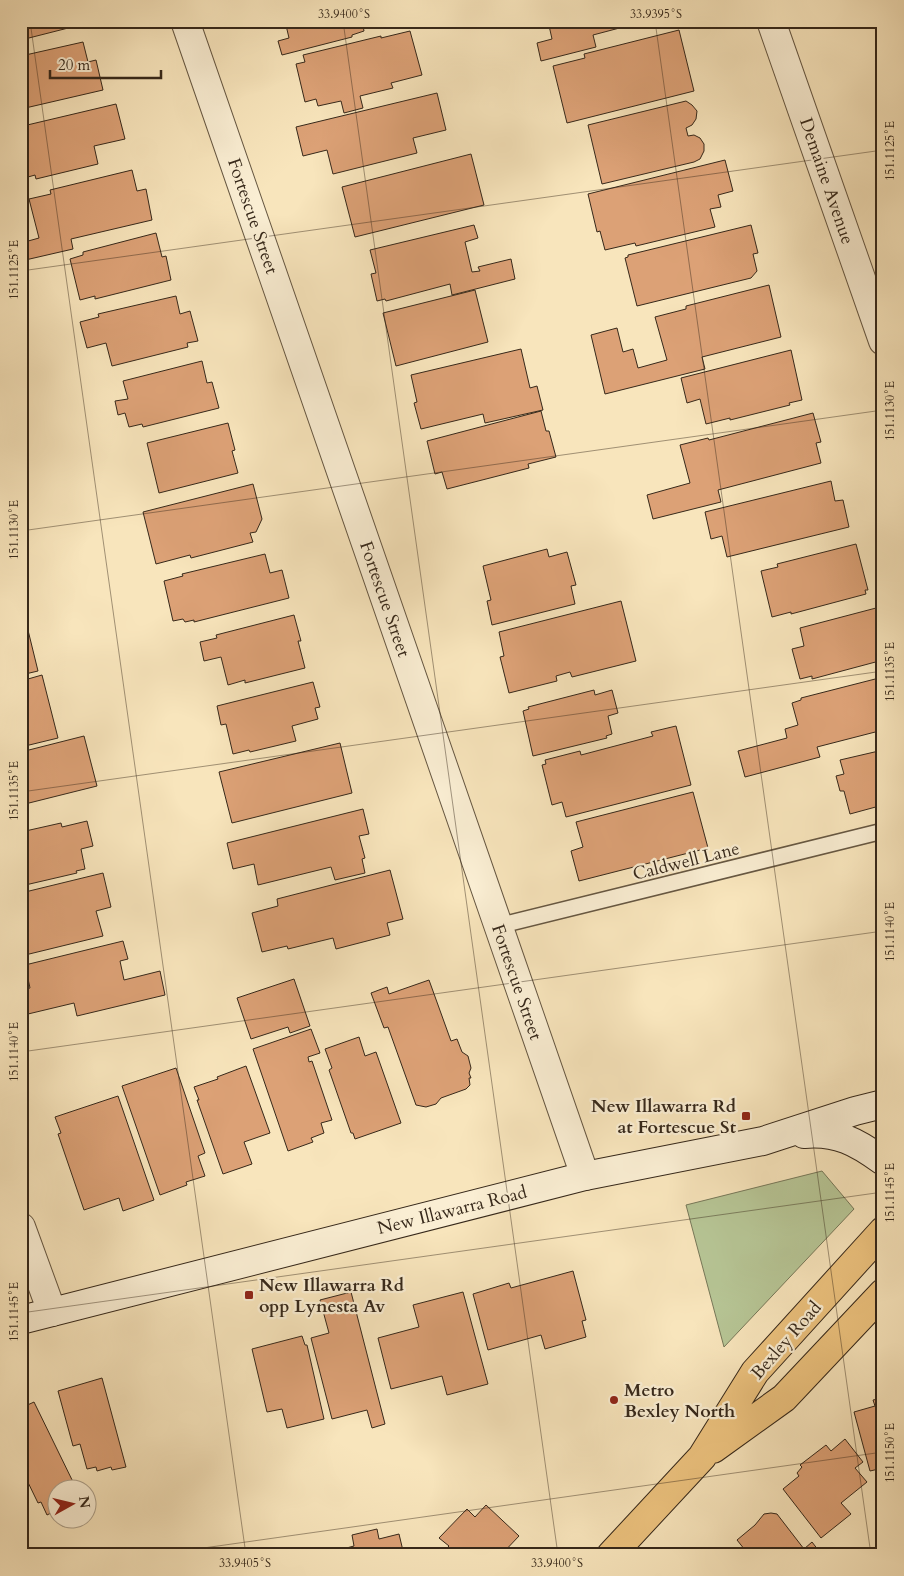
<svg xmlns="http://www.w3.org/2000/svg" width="904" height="1576" viewBox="0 0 904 1576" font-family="Cardo,serif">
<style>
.green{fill:#b7c696;stroke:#767758}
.building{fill:#dca176;stroke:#36281a}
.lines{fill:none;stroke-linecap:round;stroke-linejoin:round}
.service-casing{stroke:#665742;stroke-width:18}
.minor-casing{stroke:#665742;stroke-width:30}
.secondary-casing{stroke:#36281a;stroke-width:30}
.primary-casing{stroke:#36281a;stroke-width:30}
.service{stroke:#faeed3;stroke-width:15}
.minor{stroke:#faeed3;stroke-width:28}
.secondary{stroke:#faeed3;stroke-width:28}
.primary{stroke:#ecc27e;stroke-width:28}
.ticks{fill:none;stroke:#36281a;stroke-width:1;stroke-opacity:0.45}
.poi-dot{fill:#8f2418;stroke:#faeed3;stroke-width:2}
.labels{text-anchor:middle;stroke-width:4.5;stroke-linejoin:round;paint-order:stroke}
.street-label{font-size:18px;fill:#36281a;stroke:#faeed3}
.poi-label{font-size:18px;font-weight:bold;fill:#36281a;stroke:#faeed3;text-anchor:start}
.neatline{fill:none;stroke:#36281a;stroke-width:2}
.ticks-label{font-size:12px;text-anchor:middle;fill:#36281a}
</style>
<rect width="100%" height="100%" fill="#f8e5bc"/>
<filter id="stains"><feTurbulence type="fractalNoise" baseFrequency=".004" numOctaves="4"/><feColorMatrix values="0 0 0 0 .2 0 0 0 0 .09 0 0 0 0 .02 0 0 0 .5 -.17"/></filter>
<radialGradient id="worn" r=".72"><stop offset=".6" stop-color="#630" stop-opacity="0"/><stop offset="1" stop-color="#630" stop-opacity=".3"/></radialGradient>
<!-- green -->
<path class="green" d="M 822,1171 L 854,1209 L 724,1347 L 686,1205 Z"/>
<!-- building -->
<path class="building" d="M 21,21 L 79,21 L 80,25 L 21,40 Z
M 285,21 L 362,21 L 364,31 L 352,35 L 352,37 L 282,55 L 278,41 L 289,38 Z
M 548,21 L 646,21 L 593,35 L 596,47 L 541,61 L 537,43 L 552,39 Z
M 883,24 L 883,44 L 878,25 Z
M 679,30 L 694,91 L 567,123 L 553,66 L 585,58 L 584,54 Z
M 410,31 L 422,75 L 391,83 L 393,88 L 360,96 L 363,108 L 344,113 L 341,101 L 318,106 L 316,99 L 305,102 L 296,64 L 305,62 L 303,55 L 381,36 L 381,38 Z
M 83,42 L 88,62 L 96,60 L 103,90 L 21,109 L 21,56 Z
M 437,93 L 446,130 L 413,138 L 417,153 L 333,174 L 327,150 L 303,156 L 296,127 Z
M 686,101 L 692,105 L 697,111 L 696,119 L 692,125 L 686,128 L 688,136 L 694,135 L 700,138 L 704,144 L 704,151 L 700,159 L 694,162 L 602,184 L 588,125 Z
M 116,104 L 125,139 L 94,146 L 98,164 L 36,179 L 35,175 L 21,179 L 21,141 L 26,139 L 23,126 Z
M 471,154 L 484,205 L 355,237 L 342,187 Z
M 725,160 L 733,191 L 718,195 L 721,207 L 710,209 L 715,227 L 636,246 L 635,243 L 605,250 L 600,231 L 597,232 L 588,194 Z
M 132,170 L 137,191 L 146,189 L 152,220 L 71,239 L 73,249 L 21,261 L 21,243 L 39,238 L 29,199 L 51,194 L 50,190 Z
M 474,225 L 478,238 L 465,242 L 472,272 L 480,271 L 478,267 L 511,259 L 515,279 L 452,295 L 450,284 L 386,301 L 385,299 L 377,301 L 371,274 L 376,273 L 370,250 Z
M 751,225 L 758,253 L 753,254 L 757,271 L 751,278 L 637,306 L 625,258 L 628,257 L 628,255 Z
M 156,233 L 162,257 L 166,256 L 171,280 L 95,299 L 95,296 L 80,300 L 70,259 L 83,255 L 83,252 Z
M 769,285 L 781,337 L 702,357 L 705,369 L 605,394 L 591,335 L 617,328 L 623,352 L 633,349 L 638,368 L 667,360 L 655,317 L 686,309 L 686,306 Z
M 475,290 L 488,342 L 396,366 L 383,313 Z
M 176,296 L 180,314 L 190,311 L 198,341 L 187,343 L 188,347 L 112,366 L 106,343 L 87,348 L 80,322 L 99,317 L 98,314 Z
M 521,349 L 530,388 L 537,386 L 543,410 L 485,423 L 483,414 L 421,429 L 414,403 L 417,402 L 411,375 Z
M 791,350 L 802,400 L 789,403 L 790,405 L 730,420 L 730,418 L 706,424 L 700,399 L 687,403 L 681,378 Z
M 202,361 L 207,383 L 212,382 L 219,408 L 143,427 L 142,424 L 129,427 L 125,413 L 118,415 L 115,401 L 128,399 L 123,381 Z
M 541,411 L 546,431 L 549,431 L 556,457 L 528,464 L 529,468 L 447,489 L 442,472 L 435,474 L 427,441 Z
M 813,413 L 821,442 L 816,443 L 821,463 L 718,490 L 721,502 L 653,519 L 647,495 L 690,483 L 680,445 L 708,438 L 709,440 Z
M 228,423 L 235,450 L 232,451 L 238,473 L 159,493 L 147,443 Z
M 831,481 L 835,501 L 843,500 L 849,527 L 727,557 L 722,536 L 711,539 L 705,512 Z
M 253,484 L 262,519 L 256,532 L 250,533 L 253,542 L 191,558 L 190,555 L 156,564 L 143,512 Z
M 856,544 L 868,590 L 865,590 L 866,594 L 791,614 L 791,612 L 772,617 L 761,571 L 778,567 L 777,564 Z
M 547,549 L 549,557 L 567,552 L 576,585 L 571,586 L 575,604 L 492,625 L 487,601 L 491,600 L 483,566 Z
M 265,554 L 270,573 L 282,570 L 289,598 L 194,622 L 194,620 L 185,622 L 183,619 L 173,621 L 164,581 L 183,576 L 182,574 Z
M 21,587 L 26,603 L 21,604 Z
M 621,601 L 636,661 L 572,677 L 570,672 L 556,676 L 557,681 L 509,693 L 500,657 L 504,656 L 499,632 Z
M 876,608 L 880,627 L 882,627 L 883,629 L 883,660 L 812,679 L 812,676 L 800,679 L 792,649 L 804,646 L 800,628 Z
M 294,615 L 301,641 L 298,641 L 305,668 L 245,683 L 245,680 L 228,685 L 221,657 L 204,661 L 200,642 L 217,638 L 216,635 Z
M 26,622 L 38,671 L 21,675 L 21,624 Z
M 42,675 L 58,738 L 21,747 L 21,681 Z
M 883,677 L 883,730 L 817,747 L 820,757 L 745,777 L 738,751 L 787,738 L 785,729 L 798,725 L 792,703 L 801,700 L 801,698 Z
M 313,682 L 320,707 L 315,708 L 318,719 L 292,726 L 296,741 L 250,752 L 249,750 L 233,754 L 226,724 L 221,725 L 217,706 Z
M 594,690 L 595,695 L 612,690 L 618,713 L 608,716 L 612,734 L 606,736 L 607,738 L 533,756 L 523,711 L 529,709 L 528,707 Z
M 676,726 L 691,785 L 566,817 L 562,802 L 552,805 L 542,765 L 546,764 L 545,760 L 580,751 L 581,755 L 653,736 L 651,732 Z
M 84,736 L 97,786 L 21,805 L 21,752 Z
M 340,743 L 352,793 L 232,823 L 219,772 Z
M 883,750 L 883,805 L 850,814 L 844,791 L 840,791 L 836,776 L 844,774 L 840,760 Z
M 693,792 L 708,848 L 579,881 L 571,851 L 583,847 L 576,822 Z
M 363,809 L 369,834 L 359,836 L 365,858 L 362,859 L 365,873 L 335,880 L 331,867 L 258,885 L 254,864 L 233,869 L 227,843 Z
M 87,821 L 93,846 L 81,849 L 85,869 L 76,871 L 77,873 L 21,886 L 21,832 L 61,823 L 62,827 Z
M 390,870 L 403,919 L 387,923 L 390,935 L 336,949 L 333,938 L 288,949 L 287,946 L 262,952 L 252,913 L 278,906 L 277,899 Z
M 103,873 L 111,907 L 96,911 L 103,936 L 21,956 L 21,893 Z
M 123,941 L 128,959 L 120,961 L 124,980 L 160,971 L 165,995 L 77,1016 L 74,1003 L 28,1014 L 21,990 L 30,988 L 25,965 Z
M 294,979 L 310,1026 L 290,1033 L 288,1027 L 251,1039 L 237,998 Z
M 429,980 L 451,1041 L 457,1039 L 462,1052 L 468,1056 L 471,1068 L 469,1073 L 471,1078 L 469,1078 L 470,1085 L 466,1089 L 441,1098 L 436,1104 L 426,1107 L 416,1105 L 388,1027 L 384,1028 L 371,993 L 387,987 L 389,994 Z
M 311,1029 L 320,1053 L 308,1057 L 309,1062 L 312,1061 L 332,1120 L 321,1123 L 324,1133 L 311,1138 L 313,1142 L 288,1151 L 253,1049 Z
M 359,1037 L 365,1056 L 376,1052 L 401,1123 L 355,1139 L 353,1133 L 351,1133 L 329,1070 L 332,1068 L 325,1049 Z
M 246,1066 L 270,1133 L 244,1142 L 252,1164 L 223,1174 L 197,1100 L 199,1100 L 194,1087 L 218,1079 L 217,1077 Z
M 176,1068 L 205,1153 L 198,1156 L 205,1176 L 186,1182 L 187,1185 L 160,1195 L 122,1086 Z
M 118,1096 L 154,1200 L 123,1211 L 119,1198 L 84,1210 L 58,1134 L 61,1133 L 55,1117 Z
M 573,1271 L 586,1320 L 582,1321 L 586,1337 L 545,1349 L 541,1335 L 488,1350 L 473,1294 L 509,1283 L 511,1288 Z
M 351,1292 L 385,1424 L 372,1428 L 367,1410 L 332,1419 L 311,1338 L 329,1333 L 320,1300 Z
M 463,1292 L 488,1384 L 447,1395 L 442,1376 L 391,1389 L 378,1338 L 419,1327 L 413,1305 Z
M 302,1336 L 305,1345 L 307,1345 L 324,1419 L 287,1428 L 282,1409 L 267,1412 L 252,1349 Z
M 102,1378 L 126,1467 L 112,1470 L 111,1467 L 97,1471 L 96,1467 L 87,1469 L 80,1444 L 73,1446 L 58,1391 Z
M 883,1398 L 883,1468 L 870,1471 L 854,1412 L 875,1406 L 873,1400 Z
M 34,1402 L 76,1488 L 58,1488 L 58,1516 L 55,1511 L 47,1515 L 41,1502 L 38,1503 L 21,1468 L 21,1408 Z
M 845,1439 L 863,1462 L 855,1468 L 867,1482 L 841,1503 L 851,1514 L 821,1538 L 783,1489 L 799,1476 L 797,1473 L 802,1467 L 800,1465 L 826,1445 L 831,1451 Z
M 21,1500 L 26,1507 L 21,1511 Z
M 486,1505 L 519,1536 L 501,1555 L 440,1555 L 449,1546 L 439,1538 L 467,1509 L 475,1517 Z
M 771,1513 L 777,1514 L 804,1549 L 812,1542 L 822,1555 L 749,1555 L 737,1540 L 755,1525 L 764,1514 Z
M 59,1518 L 78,1518 L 62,1526 Z
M 377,1529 L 379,1539 L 399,1534 L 404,1555 L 320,1555 L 354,1546 L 352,1535 Z"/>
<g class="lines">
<defs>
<path id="service" d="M 498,926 L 883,831"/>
<path id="minor" d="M 185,21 L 585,1176
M 771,21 L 883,341
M 21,1227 L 52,1312"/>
<path id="secondary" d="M 804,1134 C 837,1131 857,1142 883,1161
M 21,1320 L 585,1176 L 763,1141 L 855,1111 L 883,1104"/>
<path id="primary" d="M 713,1449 L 784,1398 L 883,1293
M 611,1555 L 702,1457 L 755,1372 L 883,1231"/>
</defs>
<!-- service casing -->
<use href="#service" class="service-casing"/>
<!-- minor casing -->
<use href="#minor" class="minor-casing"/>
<!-- secondary casing -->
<use href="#secondary" class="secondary-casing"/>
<!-- primary casing -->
<use href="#primary" class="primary-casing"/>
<!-- service -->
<use href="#service" class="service"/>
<!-- minor -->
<use href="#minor" class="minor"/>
<!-- secondary -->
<use href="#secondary" class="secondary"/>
<!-- primary -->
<use href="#primary" class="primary"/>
</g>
<!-- ticks -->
<path class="ticks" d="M 30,21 L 246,1555M 343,21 L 558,1555M 655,21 L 871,1555M 21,271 L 883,150M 21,531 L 883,410M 21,792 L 883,671M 21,1052 L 883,931M 21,1313 L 883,1192M 154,1555 L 883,1452"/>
<!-- markers -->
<g class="poi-dot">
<rect x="741" y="1111" width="10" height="10" rx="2.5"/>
<rect x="244" y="1290" width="10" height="10" rx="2.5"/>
<circle cx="614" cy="1400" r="5"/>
</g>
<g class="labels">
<!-- street labels -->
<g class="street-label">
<text transform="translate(827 181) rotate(71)" y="6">Demaine Avenue</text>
<text transform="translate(253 216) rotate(71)" y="6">Fortescue Street</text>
<text transform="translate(385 599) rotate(71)" y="6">Fortescue Street</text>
<text transform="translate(686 861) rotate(-14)" y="6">Caldwell Lane</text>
<text transform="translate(517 982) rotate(71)" y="6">Fortescue Street</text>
<text transform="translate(452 1210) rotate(-14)" y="6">New Illawarra Road</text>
<text transform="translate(786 1340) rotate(-49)" y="6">Bexley Road</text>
</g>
<!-- poi labels -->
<g class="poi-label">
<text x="736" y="1112" text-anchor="end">New Illawarra Rd<tspan x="736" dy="21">at Fortescue St</tspan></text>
<text x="259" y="1291">New Illawarra Rd<tspan x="259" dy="21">opp Lynesta Av</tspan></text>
<text x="624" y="1396">Metro<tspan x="624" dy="21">Bexley North</tspan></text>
</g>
</g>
<!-- margin -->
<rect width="904" height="1576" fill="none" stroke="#f8e5bc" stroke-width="55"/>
<!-- north arrow -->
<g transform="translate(72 1504) rotate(82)"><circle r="24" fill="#faeed3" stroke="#ac9f89"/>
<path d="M0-4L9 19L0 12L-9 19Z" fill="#8f2418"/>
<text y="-8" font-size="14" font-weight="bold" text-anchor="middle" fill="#36281a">N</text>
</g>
<!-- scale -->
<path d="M50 70v8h111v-8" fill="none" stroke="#36281a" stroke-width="2.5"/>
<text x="58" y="70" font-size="15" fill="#36281a" stroke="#faeed3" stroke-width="4" paint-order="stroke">20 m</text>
<rect x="28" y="28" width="848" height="1520" class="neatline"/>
<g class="ticks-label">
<text x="344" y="18">33.9400°S</text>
<text x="656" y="18">33.9395°S</text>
<text transform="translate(890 151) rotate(-90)" y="4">151.1125°E</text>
<text transform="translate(14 270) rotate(-90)" y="4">151.1125°E</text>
<text transform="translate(890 411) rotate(-90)" y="4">151.1130°E</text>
<text transform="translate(14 530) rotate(-90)" y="4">151.1130°E</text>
<text transform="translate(890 672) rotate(-90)" y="4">151.1135°E</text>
<text transform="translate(14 791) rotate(-90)" y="4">151.1135°E</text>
<text transform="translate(890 932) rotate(-90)" y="4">151.1140°E</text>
<text transform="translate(14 1052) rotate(-90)" y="4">151.1140°E</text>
<text transform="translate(890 1193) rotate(-90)" y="4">151.1145°E</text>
<text transform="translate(14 1312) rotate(-90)" y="4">151.1145°E</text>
<text transform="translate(890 1453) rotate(-90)" y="4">151.1150°E</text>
<text x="245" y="1567">33.9405°S</text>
<text x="557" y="1567">33.9400°S</text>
</g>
<rect width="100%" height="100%" filter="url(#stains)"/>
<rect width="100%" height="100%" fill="url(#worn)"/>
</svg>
